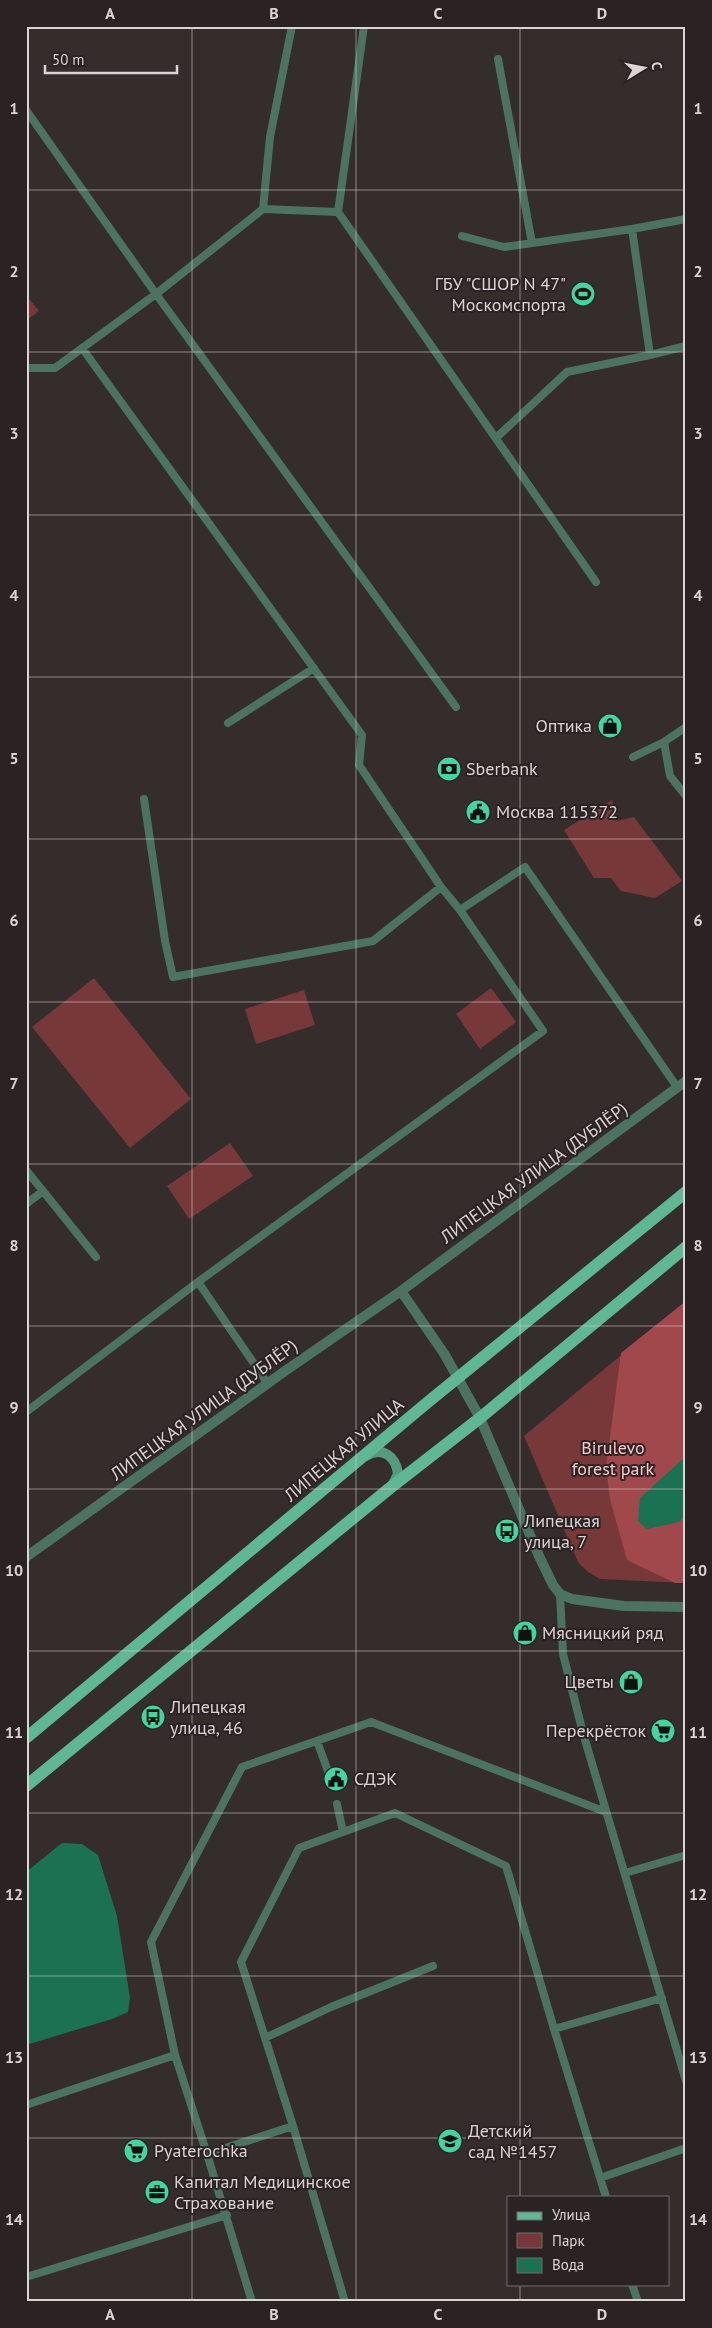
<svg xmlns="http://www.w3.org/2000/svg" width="712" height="2328" viewBox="0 0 712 2328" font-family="'PT Sans',sans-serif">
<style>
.green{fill:#77383a}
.forest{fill:#a1484d}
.water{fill:#1a7253}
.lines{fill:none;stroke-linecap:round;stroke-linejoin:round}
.lane{stroke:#4c7362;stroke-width:8}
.street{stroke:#4c7362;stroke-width:10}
.secondary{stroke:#589a7d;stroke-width:10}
.primary{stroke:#60b793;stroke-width:12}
.grid{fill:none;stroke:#dad4d4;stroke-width:1;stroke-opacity:0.55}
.labels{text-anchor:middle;stroke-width:4;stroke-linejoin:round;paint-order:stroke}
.poi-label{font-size:18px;fill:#dad4d4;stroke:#2b2323;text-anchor:start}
.street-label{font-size:18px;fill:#dad4d4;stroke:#2b2323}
.park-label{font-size:18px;fill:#fbc7c7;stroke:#2b2323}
.neatline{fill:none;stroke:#dad4d4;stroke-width:2}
.grid-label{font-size:16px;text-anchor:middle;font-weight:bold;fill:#dad4d4}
</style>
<rect width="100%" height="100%" fill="#352c2c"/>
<!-- green -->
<path class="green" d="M 26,295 L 39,311 L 26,321 Z
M 612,800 L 617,821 L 634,817 L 682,881 L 655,898 L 621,891 L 611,878 L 594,878 L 564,830 Z
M 94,978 L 191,1099 L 130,1148 L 32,1027 Z
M 491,988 L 516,1022 L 480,1049 L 456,1014 Z
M 304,990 L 315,1025 L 256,1044 L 245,1009 Z
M 230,1143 L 253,1176 L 189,1219 L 167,1186 Z
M 686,1301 L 686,1583 L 600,1579 L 588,1572 L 578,1562 L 524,1436 Z"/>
<!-- forest -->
<path class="forest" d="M 686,1301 L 686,1583 L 675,1583 L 627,1560 L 610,1499 L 606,1467 L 621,1353 Z"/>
<!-- water -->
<path class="water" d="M 686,1456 L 686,1515 L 679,1522 L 647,1529 L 638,1521 L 640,1498 Z
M 62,1843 L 82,1844 L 98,1855 L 117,1916 L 130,1998 L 128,2012 L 112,2019 L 26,2045 L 26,1872 Z"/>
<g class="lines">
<!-- lane -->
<path class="lane" d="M 498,59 L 532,243
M 26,110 L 156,294 L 456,707
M 263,209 L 338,212 L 596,582
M 338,212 L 364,26
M 632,229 L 686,219
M 462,236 L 504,247 L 632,229 L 650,355
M 82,348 L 362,735 L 359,765 L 441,887 L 460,910
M 26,368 L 55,368 L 156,294 L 263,209 L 270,137 L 292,26
M 496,438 L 567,372 L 650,355 L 686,346
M 228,723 L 314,668
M 686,727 L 664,742 L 670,776 L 686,796
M 633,757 L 664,742
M 144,799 L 165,941 L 173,977 L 373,941 L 441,887
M 26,1170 L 43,1191
M 26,1204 L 43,1191 L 96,1257
M 198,1282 L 543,1031 L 460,910 L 525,867 L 677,1087
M 26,1412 L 198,1282 L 268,1384
M 560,1594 L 563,1654 L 583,1733 L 686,2081
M 317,1741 L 329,1774
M 337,1804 L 343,1832
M 625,1873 L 686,1855
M 554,2029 L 606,2197
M 265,2038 L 331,2007 L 433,1966
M 175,2055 L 207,2154 L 293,2126 L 345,2302
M 26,2105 L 175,2055 L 151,1942 L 242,1767 L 371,1722 L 606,1812
M 293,2126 L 241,1962 L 299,1848 L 395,1813 L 506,1866 L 554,2029 L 662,1998
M 207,2154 L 252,2302
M 600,2178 L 686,2148
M 26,2277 L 227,2215
M 632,2284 L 638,2302"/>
<!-- street -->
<path class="street" d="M 401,1291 L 445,1355 L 480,1418 L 539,1556 L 553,1585 L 560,1594 L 572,1599 L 624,1606 L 686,1607
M 26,1557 L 285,1371 L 401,1291 L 686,1081"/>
<!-- secondary -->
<path class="secondary" d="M 366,1456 C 382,1446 396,1456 398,1474 L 392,1486"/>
<!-- primary -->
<path class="primary" d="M 26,1738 L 428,1402 L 686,1192
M 26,1786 L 390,1488 L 480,1418 L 686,1247"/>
</g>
<!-- grid -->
<path class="grid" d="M 192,26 L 192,2302M 356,26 L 356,2302M 520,26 L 520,2197M 26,190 L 686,190M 26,352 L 686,352M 26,515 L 686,515M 26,677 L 686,677M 26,839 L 686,839M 26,1002 L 686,1002M 26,1164 L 686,1164M 26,1326 L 686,1326M 26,1489 L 686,1489M 26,1651 L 686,1651M 26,1813 L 686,1813M 26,1976 L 686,1976M 26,2138 L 686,2138M 520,2284 L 520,2302"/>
<!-- icons -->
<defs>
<symbol id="stadium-disc" viewBox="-11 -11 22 22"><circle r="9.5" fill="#44d49f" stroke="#2b2323"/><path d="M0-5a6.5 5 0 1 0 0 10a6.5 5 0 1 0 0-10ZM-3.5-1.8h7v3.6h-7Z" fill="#111"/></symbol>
<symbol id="shop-disc" viewBox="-11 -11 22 22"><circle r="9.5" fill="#44d49f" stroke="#2b2323"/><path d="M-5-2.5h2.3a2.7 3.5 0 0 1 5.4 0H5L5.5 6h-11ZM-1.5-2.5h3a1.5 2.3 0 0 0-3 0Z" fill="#111"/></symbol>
<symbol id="bank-disc" viewBox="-11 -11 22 22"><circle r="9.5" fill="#44d49f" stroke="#2b2323"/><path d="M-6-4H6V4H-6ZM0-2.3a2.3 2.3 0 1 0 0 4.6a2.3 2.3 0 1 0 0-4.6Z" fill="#111"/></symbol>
<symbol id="civic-disc" viewBox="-11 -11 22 22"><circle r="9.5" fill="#44d49f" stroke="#2b2323"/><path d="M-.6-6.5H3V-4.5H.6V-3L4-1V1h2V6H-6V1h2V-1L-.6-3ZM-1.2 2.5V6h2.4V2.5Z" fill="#111"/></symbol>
<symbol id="bus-disc" viewBox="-11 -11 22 22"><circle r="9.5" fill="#44d49f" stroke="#2b2323"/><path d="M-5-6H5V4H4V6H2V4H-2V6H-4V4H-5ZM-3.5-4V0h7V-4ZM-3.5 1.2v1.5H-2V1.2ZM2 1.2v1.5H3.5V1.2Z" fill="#111"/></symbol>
<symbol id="supermarket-disc" viewBox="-11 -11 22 22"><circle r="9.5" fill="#44d49f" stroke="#2b2323"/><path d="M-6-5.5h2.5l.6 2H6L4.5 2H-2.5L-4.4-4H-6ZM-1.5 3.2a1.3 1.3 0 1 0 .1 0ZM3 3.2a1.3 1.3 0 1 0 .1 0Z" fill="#111"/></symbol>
<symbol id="school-disc" viewBox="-11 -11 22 22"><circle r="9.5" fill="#44d49f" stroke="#2b2323"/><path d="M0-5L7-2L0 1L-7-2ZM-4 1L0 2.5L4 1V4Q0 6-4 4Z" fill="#111"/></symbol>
<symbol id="office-disc" viewBox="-11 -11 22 22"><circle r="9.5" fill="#44d49f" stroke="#2b2323"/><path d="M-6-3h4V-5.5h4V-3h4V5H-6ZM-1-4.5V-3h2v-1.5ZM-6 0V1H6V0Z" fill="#111"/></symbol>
</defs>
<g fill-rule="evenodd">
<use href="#stadium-disc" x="569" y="280" width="28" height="28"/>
<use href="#shop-disc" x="596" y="712" width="28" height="28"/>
<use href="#bank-disc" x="435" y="755" width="28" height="28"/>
<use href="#civic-disc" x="464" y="798" width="28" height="28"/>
<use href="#bus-disc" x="493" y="1517" width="28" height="28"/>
<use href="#shop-disc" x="511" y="1619" width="28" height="28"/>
<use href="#shop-disc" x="617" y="1668" width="28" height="28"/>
<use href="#bus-disc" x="139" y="1703" width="28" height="28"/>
<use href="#supermarket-disc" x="649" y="1717" width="28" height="28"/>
<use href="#civic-disc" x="322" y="1765" width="28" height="28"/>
<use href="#school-disc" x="436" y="2127" width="28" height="28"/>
<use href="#supermarket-disc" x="122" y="2137" width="28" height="28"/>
<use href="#office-disc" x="143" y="2178" width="28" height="28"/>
</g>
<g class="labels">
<!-- poi labels -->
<g class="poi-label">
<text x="566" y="290" text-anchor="end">ГБУ "СШОР N 47"<tspan x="566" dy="21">Москомспорта</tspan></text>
<text x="592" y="732" text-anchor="end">Оптика</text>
<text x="466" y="775">Sberbank</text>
<text x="496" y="818">Москва 115372</text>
<text x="524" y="1527">Липецкая<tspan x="524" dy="21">улица, 7</tspan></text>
<text x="542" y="1639">Мясницкий ряд</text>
<text x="614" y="1688" text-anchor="end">Цветы</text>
<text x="170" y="1713">Липецкая<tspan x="170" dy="21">улица, 46</tspan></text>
<text x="646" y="1737" text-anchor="end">Перекрёсток</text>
<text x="354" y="1785">СДЭК</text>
<text x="468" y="2137">Детский<tspan x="468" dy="21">сад №1457</tspan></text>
<text x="154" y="2157">Pyaterochka</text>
<text x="174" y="2188">Капитал Медицинское<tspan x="174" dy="21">Страхование</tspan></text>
</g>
<!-- street labels -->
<g class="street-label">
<text transform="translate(534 1173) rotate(-36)" y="6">ЛИПЕЦКАЯ УЛИЦА (ДУБЛЁР)</text>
<text transform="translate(204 1410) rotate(-36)" y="6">ЛИПЕЦКАЯ УЛИЦА (ДУБЛЁР)</text>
<text transform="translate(344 1450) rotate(-40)" y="6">ЛИПЕЦКАЯ УЛИЦА</text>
</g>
<!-- park labels -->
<g class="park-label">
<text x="613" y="1454">Birulevo<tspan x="613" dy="21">forest park</tspan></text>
</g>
</g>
<!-- border -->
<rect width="712" height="2328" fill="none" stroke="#2b2323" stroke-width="55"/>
<!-- legend -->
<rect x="507" y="2196" width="162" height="90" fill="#2b2323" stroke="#716a6a"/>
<rect x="517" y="2212" width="25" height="8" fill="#60b793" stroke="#716a6a"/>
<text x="552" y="2220" font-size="15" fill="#dad4d4">Улица</text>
<rect x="517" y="2233" width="25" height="15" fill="#77383a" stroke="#716a6a"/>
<text x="552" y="2246" font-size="15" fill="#dad4d4">Парк</text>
<rect x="517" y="2258" width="25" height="15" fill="#1a7253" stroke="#716a6a"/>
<text x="552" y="2270" font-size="15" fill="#dad4d4">Вода</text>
<!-- north arrow -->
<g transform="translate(644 68) rotate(80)" stroke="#2b2323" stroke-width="4" paint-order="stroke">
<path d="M0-4L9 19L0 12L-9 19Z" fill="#dad4d4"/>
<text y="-8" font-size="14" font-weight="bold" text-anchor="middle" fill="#dad4d4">С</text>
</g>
<!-- scale -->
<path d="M45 65v8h132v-8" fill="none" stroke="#dad4d4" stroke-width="2.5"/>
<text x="52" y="65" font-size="15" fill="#dad4d4" stroke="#2b2323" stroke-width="4" paint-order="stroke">50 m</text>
<rect x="28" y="28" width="656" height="2272" class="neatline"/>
<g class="grid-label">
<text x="110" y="19">A</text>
<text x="274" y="19">B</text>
<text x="438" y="19">C</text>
<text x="602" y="19">D</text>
<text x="14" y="114">1</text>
<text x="698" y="114">1</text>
<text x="14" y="277">2</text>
<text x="698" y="277">2</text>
<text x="14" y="439">3</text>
<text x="698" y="439">3</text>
<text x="14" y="601">4</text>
<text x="698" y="601">4</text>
<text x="14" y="764">5</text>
<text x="698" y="764">5</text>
<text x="14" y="926">6</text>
<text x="698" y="926">6</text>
<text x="14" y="1089">7</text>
<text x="698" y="1089">7</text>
<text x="14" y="1251">8</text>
<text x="698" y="1251">8</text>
<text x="14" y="1413">9</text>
<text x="698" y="1413">9</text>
<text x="14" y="1576">10</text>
<text x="698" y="1576">10</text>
<text x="14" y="1738">11</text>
<text x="698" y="1738">11</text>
<text x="14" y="1900">12</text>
<text x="698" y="1900">12</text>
<text x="14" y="2063">13</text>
<text x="698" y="2063">13</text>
<text x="14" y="2225">14</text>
<text x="698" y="2225">14</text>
<text x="110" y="2320">A</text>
<text x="274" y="2320">B</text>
<text x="438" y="2320">C</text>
<text x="602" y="2320">D</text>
</g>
</svg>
